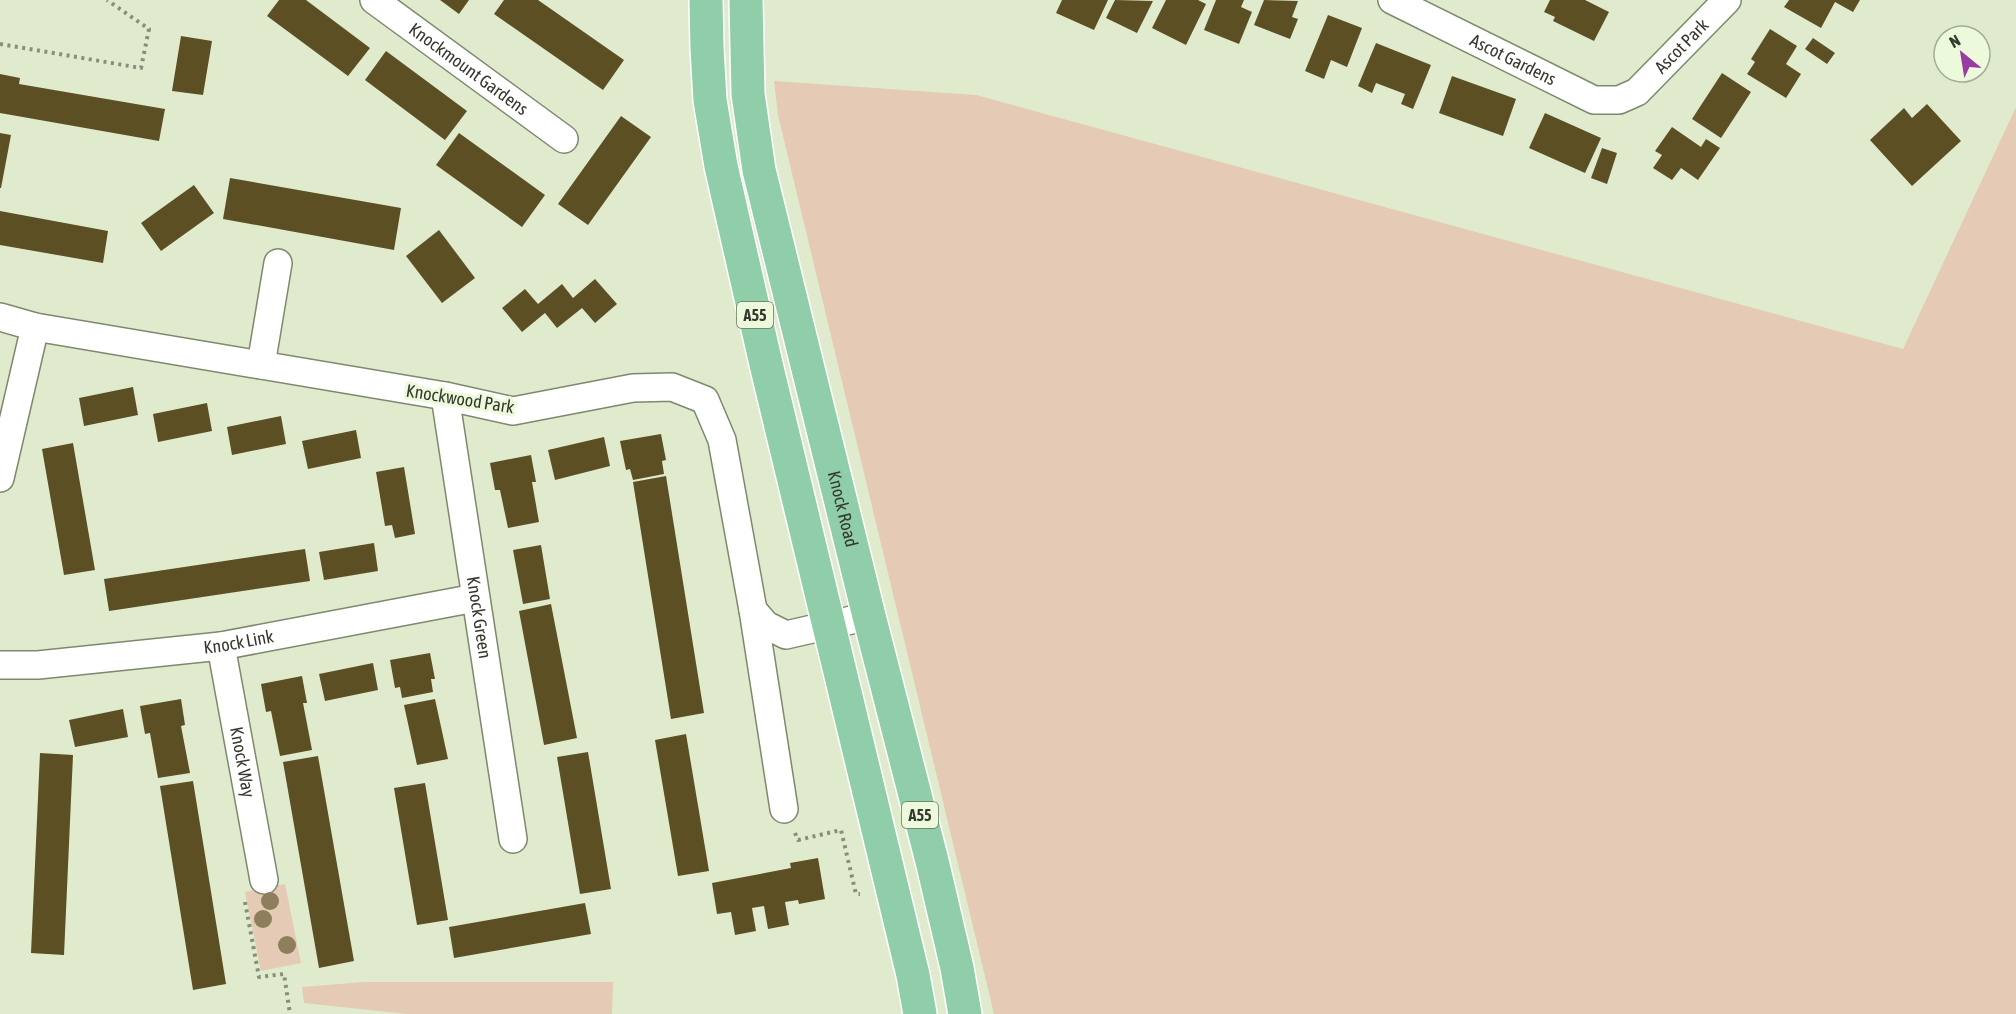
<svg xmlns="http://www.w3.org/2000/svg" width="2016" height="1014" viewBox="0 0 2016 1014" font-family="'Asap Condensed',sans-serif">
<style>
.green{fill:#e5cab5}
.building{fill:#5c4f24}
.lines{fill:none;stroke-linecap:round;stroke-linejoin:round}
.minor-casing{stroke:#7e886d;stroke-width:30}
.trunk-casing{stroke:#fff;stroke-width:36}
.path{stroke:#878f7b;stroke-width:4;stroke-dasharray:3 4.5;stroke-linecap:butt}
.minor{stroke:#fff;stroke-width:27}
.trunk{stroke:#8fcea8;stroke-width:33}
.tree{fill:#8e7e5d}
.labels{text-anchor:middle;stroke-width:6;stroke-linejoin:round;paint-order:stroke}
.shield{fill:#edf9db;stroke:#6c7361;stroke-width:1.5}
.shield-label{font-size:16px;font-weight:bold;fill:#35392d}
.street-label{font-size:18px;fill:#35392d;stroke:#edf9db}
</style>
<rect width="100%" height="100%" fill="#e0ebce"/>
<!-- green -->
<path class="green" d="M 774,81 L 976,95 L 1903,349 L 2016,107 L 2016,1014 L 994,1014 L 778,115 Z
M 285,884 L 301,963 L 261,971 L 245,892 Z
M 364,982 L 613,982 L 612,1014 L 407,1014 L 304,1003 L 302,987 Z"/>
<!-- building -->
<path class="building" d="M 279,0 L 306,0 L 370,48 L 348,76 L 267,16 Z
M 440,0 L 469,0 L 459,14 Z
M 504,0 L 538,0 L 624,60 L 603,90 L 494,14 Z
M 1062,0 L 1108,0 L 1094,30 L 1056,13 Z
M 1115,0 L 1153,1 L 1137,33 L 1106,18 Z
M 1166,0 L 1198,0 L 1206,4 L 1186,45 L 1152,28 Z
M 1216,0 L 1244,0 L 1241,7 L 1252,12 L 1239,44 L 1204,30 Z
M 1264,0 L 1298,1 L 1292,17 L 1298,19 L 1290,39 L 1254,25 Z
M 1550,0 L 1585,0 L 1609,12 L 1594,41 L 1553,21 L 1555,17 L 1544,12 Z
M 1789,0 L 1860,0 L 1853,12 L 1835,2 L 1821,28 L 1784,7 Z
M 1328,15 L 1362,28 L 1347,67 L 1331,60 L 1324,79 L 1305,71 Z
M 1770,29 L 1797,46 L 1786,64 L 1801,74 L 1786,98 L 1747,74 L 1755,62 L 1751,59 Z
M 181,36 L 212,41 L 203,95 L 172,91 Z
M 1813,38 L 1835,53 L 1827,64 L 1805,49 Z
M 1376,43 L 1431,65 L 1413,109 L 1401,104 L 1405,94 L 1376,83 L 1372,93 L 1358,86 Z
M 386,51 L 467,111 L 445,140 L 365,80 Z
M 1722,73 L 1751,92 L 1721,138 L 1692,119 Z
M 0,74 L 20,78 L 19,84 L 165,109 L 159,141 L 0,113 Z
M 1452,76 L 1516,99 L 1503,136 L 1439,113 Z
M 1927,104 L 1961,141 L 1912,186 L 1870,140 L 1904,108 L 1912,118 Z
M 1545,113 L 1601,138 L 1585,173 L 1529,148 Z
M 621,116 L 651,137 L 588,225 L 558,204 Z
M 1672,127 L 1701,147 L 1706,139 L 1720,148 L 1698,180 L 1681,168 L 1672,180 L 1653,168 L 1662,155 L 1655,151 Z
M 0,133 L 11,135 L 1,188 L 0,188 Z
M 459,133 L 545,195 L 522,227 L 436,165 Z
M 1602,148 L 1617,153 L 1607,184 L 1591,178 Z
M 230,178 L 401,208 L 394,250 L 223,219 Z
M 194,185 L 214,213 L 161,251 L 141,223 Z
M 0,211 L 108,231 L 103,263 L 0,245 Z
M 439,230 L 475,278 L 442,303 L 406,256 Z
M 595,279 L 617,304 L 595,323 L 582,308 L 557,328 L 545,313 L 522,332 L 502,308 L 525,289 L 538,304 L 562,284 L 573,298 Z
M 133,387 L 138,415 L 84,426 L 79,398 Z
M 207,403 L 212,431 L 158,442 L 153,414 Z
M 281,416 L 286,444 L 232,455 L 227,427 Z
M 356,430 L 361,458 L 308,469 L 302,441 Z
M 661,434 L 666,460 L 662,461 L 664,474 L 633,480 L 630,469 L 626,470 L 620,441 Z
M 604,437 L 610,466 L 555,480 L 548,450 Z
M 73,443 L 95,570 L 64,575 L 42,449 Z
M 531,455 L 536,482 L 532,482 L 539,522 L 508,528 L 500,490 L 495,490 L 490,463 Z
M 404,467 L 415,534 L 395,538 L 392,525 L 385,526 L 376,472 Z
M 666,476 L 704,713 L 671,719 L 633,482 Z
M 374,543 L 378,571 L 324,580 L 319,552 Z
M 541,545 L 550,599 L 523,604 L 513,550 Z
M 305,549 L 310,581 L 109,611 L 104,579 Z
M 551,604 L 577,738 L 544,745 L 519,611 Z
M 430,653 L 435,679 L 431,679 L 433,692 L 402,698 L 400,687 L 395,688 L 390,660 Z
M 373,663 L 378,690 L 325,701 L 319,674 Z
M 302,676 L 307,703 L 303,703 L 312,750 L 280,756 L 271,711 L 266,712 L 261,684 Z
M 181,699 L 185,725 L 181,726 L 190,773 L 158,778 L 150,733 L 145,734 L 140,706 Z
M 435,699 L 448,759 L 417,765 L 404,705 Z
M 123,709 L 128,737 L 75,747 L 69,720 Z
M 686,734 L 709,871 L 678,876 L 655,740 Z
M 588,752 L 611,889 L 580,894 L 557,757 Z
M 40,753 L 73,755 L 64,955 L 31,953 Z
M 318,756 L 354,961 L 319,968 L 283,762 Z
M 193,781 L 226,984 L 193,990 L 160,786 Z
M 425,783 L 448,920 L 417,925 L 394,788 Z
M 818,858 L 825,899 L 799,904 L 798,900 L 785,902 L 789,925 L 768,929 L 764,906 L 752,908 L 756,931 L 735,935 L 731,912 L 717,914 L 712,883 L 791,868 L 790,863 Z
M 585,903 L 591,934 L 454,958 L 449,927 Z"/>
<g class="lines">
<defs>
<g id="minor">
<path id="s1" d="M 374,0 L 564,139"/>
<path id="s2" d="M 1392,0 L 1594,100 L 1619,100 L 1637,92 L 1727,0"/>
<path d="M 0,317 L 35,327 L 445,396 L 513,411 L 633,388 L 672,387 L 705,400 L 722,440 L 753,610 L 784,809"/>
<path d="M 261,365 L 278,263"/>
<path id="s3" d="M 445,396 L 513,839"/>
<path d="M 0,478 L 35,327"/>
<path d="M 753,610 L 766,625 L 786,635 L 869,616"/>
<path id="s4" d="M 221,646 L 264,880"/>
<path id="s5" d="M 0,665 L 38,665 L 221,646 L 475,598"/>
</g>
<g id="trunk">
<path d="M 706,0 L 707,48 L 710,100 L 721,166 L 766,364 L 913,975 L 920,1014"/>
<path id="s6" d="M 746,0 L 748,94 L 759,170 L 869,616 L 933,865 L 957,968 L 965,1014"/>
</g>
</defs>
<!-- minor casing -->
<use href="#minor" class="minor-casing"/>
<!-- trunk casing -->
<use href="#trunk" class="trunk-casing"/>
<!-- path -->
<path class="path" d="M 0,44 L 141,68 L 149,29 L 107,0
M 795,833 L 798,840 L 841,830 L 856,894 L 860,894
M 245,902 L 259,977 L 284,974 L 290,1014"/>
<!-- minor -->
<use href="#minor" class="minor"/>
<!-- trunk -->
<use href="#trunk" class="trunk"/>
</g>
<!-- trees -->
<g class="tree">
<circle cx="270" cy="901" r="9"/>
<circle cx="263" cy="919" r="9"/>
<circle cx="287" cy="945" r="9"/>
</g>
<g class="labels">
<!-- shield labels -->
<g class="shield">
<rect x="737" y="302" width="36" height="26" rx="4.5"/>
<rect x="902" y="802" width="36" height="26" rx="4.5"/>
</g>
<g class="shield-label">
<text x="755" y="321">A55</text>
<text x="920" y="821">A55</text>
</g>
<!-- street labels -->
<g class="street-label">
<text dy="6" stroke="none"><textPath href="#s2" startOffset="334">Ascot Park</textPath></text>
<text dy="6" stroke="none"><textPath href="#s2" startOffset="135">Ascot Gardens</textPath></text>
<text dy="6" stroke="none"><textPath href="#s1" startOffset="117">Knockmount Gardens</textPath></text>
<text transform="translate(460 399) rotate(9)" y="6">Knockwood Park</text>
<text dy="6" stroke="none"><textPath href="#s6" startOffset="520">Knock Road</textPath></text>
<text dy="6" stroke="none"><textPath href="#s3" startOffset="224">Knock Green</textPath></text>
<text dy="6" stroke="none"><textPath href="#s5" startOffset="240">Knock Link</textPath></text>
<text dy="6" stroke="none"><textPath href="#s4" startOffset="118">Knock Way</textPath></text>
</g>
</g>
<!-- north arrow -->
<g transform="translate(1962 54) rotate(330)"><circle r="28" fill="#edf9db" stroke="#a3ac95" stroke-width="1.5"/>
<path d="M0-4.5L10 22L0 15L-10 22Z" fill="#993ba5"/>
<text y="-9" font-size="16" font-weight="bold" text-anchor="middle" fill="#35392d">N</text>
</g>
</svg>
